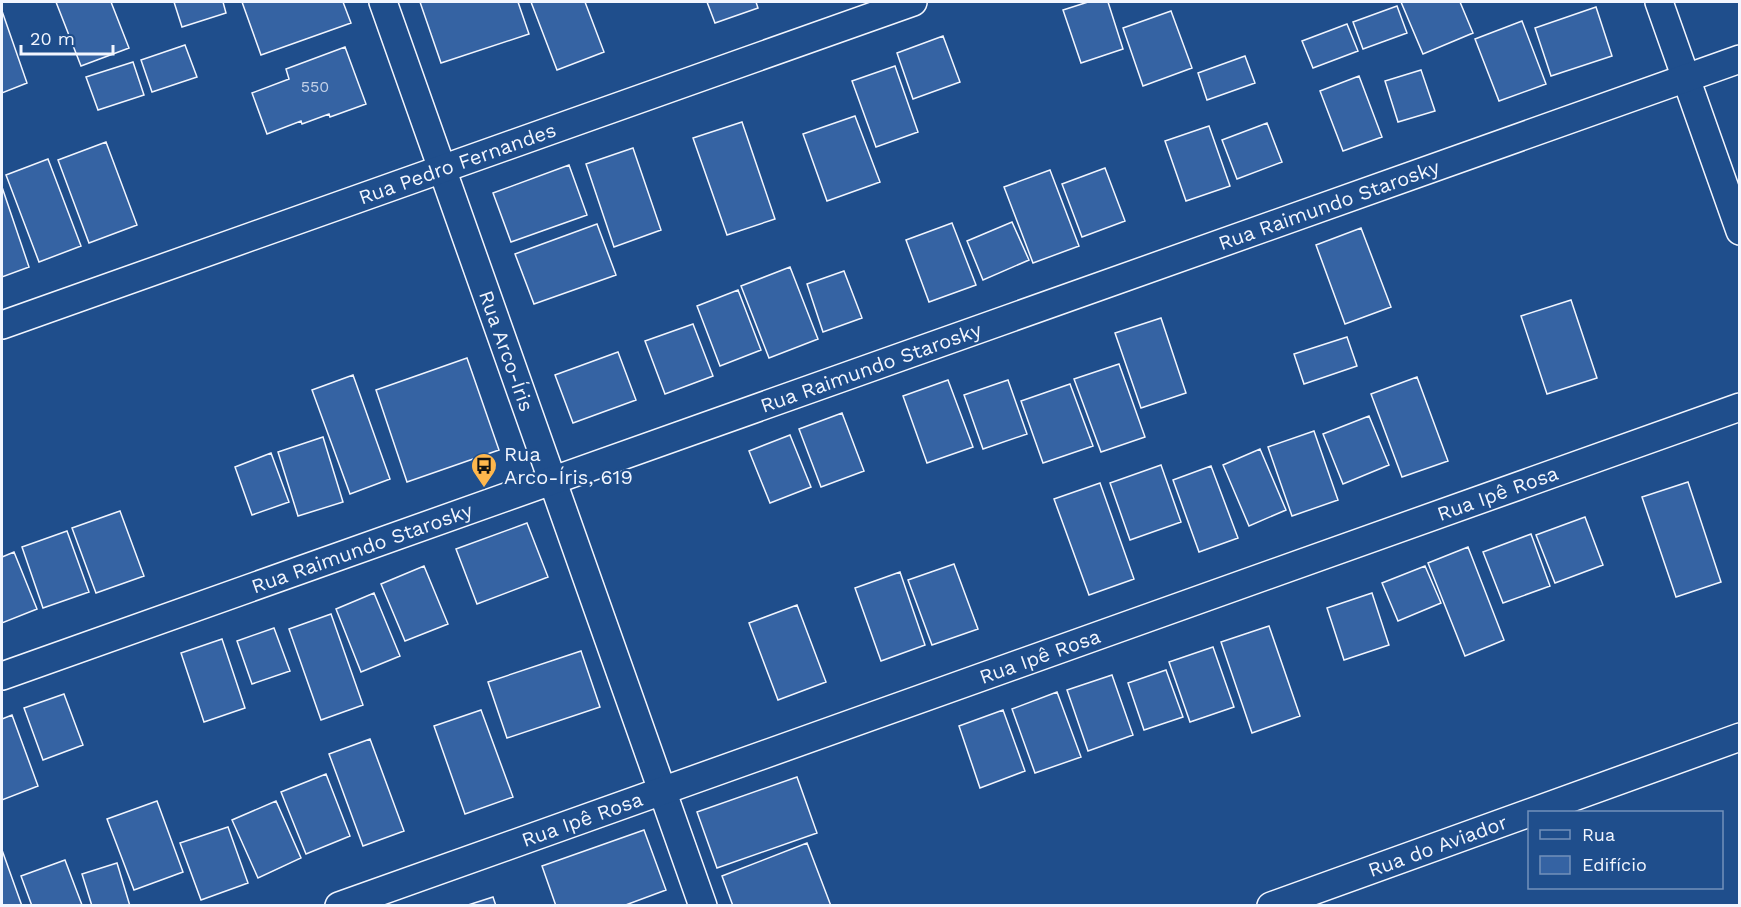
<svg xmlns="http://www.w3.org/2000/svg" width="1741" height="907" viewBox="0 0 1741 907" font-family="'Work Sans',sans-serif">
<style>
.building{fill:#3563a3;stroke:#f2f6ff;stroke-width:1.5}
.lines{fill:none;stroke-linecap:round;stroke-linejoin:round}
.street-casing{stroke:#f2f6ff;stroke-width:30}
.street{stroke:#1f4e8c;stroke-width:27}
.labels{text-anchor:middle;stroke-width:4.5;stroke-linejoin:round;paint-order:stroke}
.number-label{font-size:16px;fill:#c3d1e8}
.street-label{font-size:20px;fill:#f2f6ff;stroke:#1f4e8c}
.poi-label{font-size:20px;fill:#f2f6ff;stroke:#1f4e8c;text-anchor:start}
</style>
<rect width="100%" height="100%" fill="#1f4e8c"/>
<!-- building -->
<path class="building" d="M 56,2 L 111,2 L 129,48 L 81,66 Z
M 174,2 L 223,2 L 226,13 L 182,27 Z
M 242,2 L 343,2 L 351,23 L 261,55 Z
M 420,2 L 518,2 L 529,34 L 441,63 Z
M 531,2 L 585,2 L 604,52 L 557,70 Z
M 707,2 L 756,2 L 758,8 L 715,23 Z
M 1088,2 L 1108,2 L 1123,49 L 1081,63 L 1063,10 Z
M 1401,2 L 1460,2 L 1473,33 L 1423,54 Z
M 1397,6 L 1407,33 L 1363,49 L 1353,22 Z
M 1596,7 L 1612,56 L 1551,76 L 1535,28 Z
M 2,11 L 27,83 L 2,93 Z
M 1171,11 L 1192,68 L 1143,86 L 1123,28 Z
M 1522,21 L 1546,84 L 1499,101 L 1475,39 Z
M 1347,24 L 1358,51 L 1313,68 L 1302,41 Z
M 943,36 L 960,82 L 913,99 L 897,53 Z
M 185,45 L 197,77 L 152,92 L 141,60 Z
M 345,47 L 366,104 L 330,117 L 329,114 L 302,124 L 301,121 L 267,134 L 252,93 L 289,79 L 286,69 Z
M 1245,56 L 1255,83 L 1207,100 L 1198,73 Z
M 133,62 L 144,95 L 98,110 L 86,77 Z
M 895,66 L 918,132 L 876,147 L 852,81 Z
M 1421,70 L 1435,111 L 1398,122 L 1385,81 Z
M 1359,76 L 1382,137 L 1343,151 L 1320,91 Z
M 855,116 L 880,182 L 827,201 L 803,134 Z
M 742,122 L 775,219 L 727,235 L 693,138 Z
M 1267,123 L 1282,162 L 1237,179 L 1222,140 Z
M 1209,126 L 1230,186 L 1186,201 L 1165,141 Z
M 106,142 L 137,225 L 89,243 L 58,160 Z
M 633,148 L 661,230 L 614,247 L 586,164 Z
M 48,159 L 81,246 L 39,262 L 6,175 Z
M 569,165 L 587,215 L 511,242 L 493,193 Z
M 1105,168 L 1125,221 L 1082,237 L 1062,184 Z
M 1050,170 L 1079,246 L 1033,263 L 1004,187 Z
M 2,187 L 29,267 L 2,277 Z
M 1012,222 L 1029,260 L 983,280 L 967,241 Z
M 952,223 L 976,285 L 929,302 L 906,240 Z
M 597,224 L 616,275 L 534,304 L 515,254 Z
M 1361,228 L 1391,307 L 1345,324 L 1316,245 Z
M 790,267 L 818,339 L 769,358 L 741,286 Z
M 844,271 L 862,318 L 823,332 L 807,284 Z
M 738,290 L 761,350 L 720,366 L 697,306 Z
M 1571,300 L 1597,378 L 1547,394 L 1521,316 Z
M 1161,318 L 1186,393 L 1141,408 L 1115,333 Z
M 693,324 L 713,376 L 665,394 L 645,341 Z
M 1347,337 L 1357,366 L 1304,384 L 1294,354 Z
M 618,352 L 636,400 L 573,423 L 555,375 Z
M 467,358 L 499,450 L 407,482 L 376,390 Z
M 1119,364 L 1145,437 L 1101,452 L 1074,379 Z
M 353,375 L 390,479 L 350,494 L 312,390 Z
M 1417,377 L 1448,461 L 1402,477 L 1371,394 Z
M 948,380 L 973,447 L 927,463 L 903,396 Z
M 1008,380 L 1027,434 L 983,449 L 964,395 Z
M 1070,384 L 1093,446 L 1043,463 L 1021,401 Z
M 842,413 L 864,471 L 821,487 L 799,429 Z
M 1369,416 L 1389,465 L 1343,484 L 1323,434 Z
M 1314,431 L 1338,500 L 1292,516 L 1268,447 Z
M 790,435 L 811,487 L 770,503 L 749,451 Z
M 323,437 L 343,502 L 298,516 L 278,452 Z
M 1260,449 L 1286,510 L 1249,526 L 1223,465 Z
M 271,453 L 289,502 L 252,515 L 235,467 Z
M 1161,465 L 1181,522 L 1130,540 L 1110,483 Z
M 1211,466 L 1238,538 L 1199,552 L 1173,480 Z
M 1688,482 L 1721,582 L 1676,597 L 1642,497 Z
M 1100,483 L 1134,579 L 1089,595 L 1054,499 Z
M 120,511 L 144,576 L 96,593 L 72,528 Z
M 1585,517 L 1603,565 L 1555,583 L 1536,535 Z
M 527,523 L 548,577 L 477,604 L 456,549 Z
M 67,531 L 89,592 L 43,608 L 22,547 Z
M 1531,534 L 1550,586 L 1503,603 L 1483,552 Z
M 1468,547 L 1504,640 L 1465,656 L 1428,563 Z
M 14,552 L 37,609 L 2,623 L 2,557 Z
M 954,564 L 978,629 L 932,645 L 908,580 Z
M 424,566 L 448,624 L 405,641 L 381,584 Z
M 1425,566 L 1441,603 L 1398,621 L 1382,583 Z
M 900,572 L 925,645 L 881,661 L 855,588 Z
M 374,593 L 400,656 L 361,672 L 336,609 Z
M 1372,593 L 1389,645 L 1344,660 L 1327,608 Z
M 797,605 L 826,682 L 778,700 L 749,623 Z
M 331,614 L 363,705 L 321,720 L 289,629 Z
M 1269,626 L 1300,716 L 1252,733 L 1221,642 Z
M 274,628 L 290,671 L 252,684 L 237,641 Z
M 222,639 L 245,708 L 204,722 L 181,653 Z
M 1213,647 L 1234,707 L 1190,722 L 1169,662 Z
M 581,651 L 600,707 L 507,738 L 488,682 Z
M 1166,670 L 1183,717 L 1144,730 L 1128,683 Z
M 1112,675 L 1133,735 L 1088,751 L 1067,690 Z
M 1057,692 L 1081,757 L 1035,773 L 1012,709 Z
M 64,694 L 83,745 L 43,760 L 24,708 Z
M 481,710 L 513,797 L 465,814 L 434,726 Z
M 1003,710 L 1025,771 L 980,788 L 959,726 Z
M 12,715 L 38,786 L 2,800 L 2,719 Z
M 370,739 L 404,831 L 363,846 L 329,754 Z
M 326,774 L 350,836 L 306,854 L 281,792 Z
M 797,777 L 817,833 L 717,868 L 697,812 Z
M 157,801 L 183,872 L 134,890 L 107,819 Z
M 276,801 L 301,858 L 258,878 L 232,820 Z
M 228,827 L 248,883 L 201,900 L 180,843 Z
M 644,830 L 666,890 L 623,906 L 556,906 L 542,866 Z
M 807,843 L 831,906 L 733,906 L 722,876 Z
M 2,850 L 22,906 L 2,906 Z
M 65,860 L 82,905 L 32,906 L 21,876 Z
M 117,863 L 130,906 L 92,906 L 82,874 Z
M 493,897 L 496,906 L 465,906 Z"/>
<g class="lines">
<defs>
<g id="street">
<path id="s1" d="M 383,2 L 703,906"/>
<path d="M 1659,2 L 1740,231"/>
<path id="s2" d="M 2,325 L 913,2"/>
<path id="s3" d="M 2,676 L 1740,59"/>
<path id="s4" d="M 339,906 L 1740,407"/>
<path id="s5" d="M 1271,906 L 1740,737"/>
</g>
</defs>
<!-- street casing -->
<use href="#street" class="street-casing"/>
<!-- street -->
<use href="#street" class="street"/>
</g>
<!-- icons -->
<defs>
<symbol id="bus-pin" viewBox="-11 -11 22 30"><path d="M0 17L-7.5 6A9.5 9.5 0 1 1 7.5 6Z" fill="#ffb74d" stroke="#1f4e8c"/><path d="M-5-6H5V4H4V6H2V4H-2V6H-4V4H-5ZM-3.5-4V0h7V-4ZM-3.5 1.2v1.5H-2V1.2ZM2 1.2v1.5H3.5V1.2Z" fill="#111"/></symbol>
</defs>
<g fill-rule="evenodd">
<use href="#bus-pin" x="469" y="451" width="30" height="40"/>
</g>
<g class="labels">
<!-- number labels -->
<g class="number-label">
<text x="315" y="92">550</text>
</g>
<!-- street labels -->
<g class="street-label">
<text dy="7" stroke="none"><textPath href="#s2" startOffset="483">Rua Pedro Fernandes</textPath></text>
<text dy="7" stroke="none"><textPath href="#s3" startOffset="1408">Rua Raimundo Starosky</textPath></text>
<text dy="7" stroke="none"><textPath href="#s1" startOffset="370">Rua Arco-Íris</textPath></text>
<text dy="7" stroke="none"><textPath href="#s3" startOffset="922">Rua Raimundo Starosky</textPath></text>
<text dy="7" stroke="none"><textPath href="#s4" startOffset="1230">Rua Ipê Rosa</textPath></text>
<text dy="7" stroke="none"><textPath href="#s3" startOffset="382">Rua Raimundo Starosky</textPath></text>
<text dy="7" stroke="none"><textPath href="#s4" startOffset="744">Rua Ipê Rosa</textPath></text>
<text dy="7" stroke="none"><textPath href="#s4" startOffset="258">Rua Ipê Rosa</textPath></text>
<text dy="7" stroke="none"><textPath href="#s5" startOffset="177">Rua do Aviador</textPath></text>
</g>
<!-- poi labels -->
<g class="poi-label">
<text x="504" y="461">Rua<tspan x="504" dy="23">Arco-Íris, 619</tspan></text>
</g>
</g>
<!-- border -->
<rect width="1741" height="907" fill="none" stroke="#f2f6ff" stroke-width="6"/>
<!-- legend -->
<rect x="1528" y="811" width="195" height="78" fill="#1f4e8c" stroke="#7391ba" stroke-width="1.5"/>
<rect x="1540" y="830" width="30" height="9" fill="#1f4e8c" stroke="#7391ba" stroke-width="1.5"/>
<text x="1582" y="841" font-size="18" fill="#f2f6ff">Rua</text>
<rect x="1540" y="856" width="30" height="18" fill="#3563a3" stroke="#7391ba" stroke-width="1.5"/>
<text x="1582" y="871" font-size="18" fill="#f2f6ff">Edifício</text>
<!-- scale -->
<path d="M21 45v9h92v-9" fill="none" stroke="#f2f6ff" stroke-width="3"/>
<text x="30" y="45" font-size="18" fill="#f2f6ff" stroke="#1f4e8c" stroke-width="4.5" paint-order="stroke">20 m</text>
</svg>
